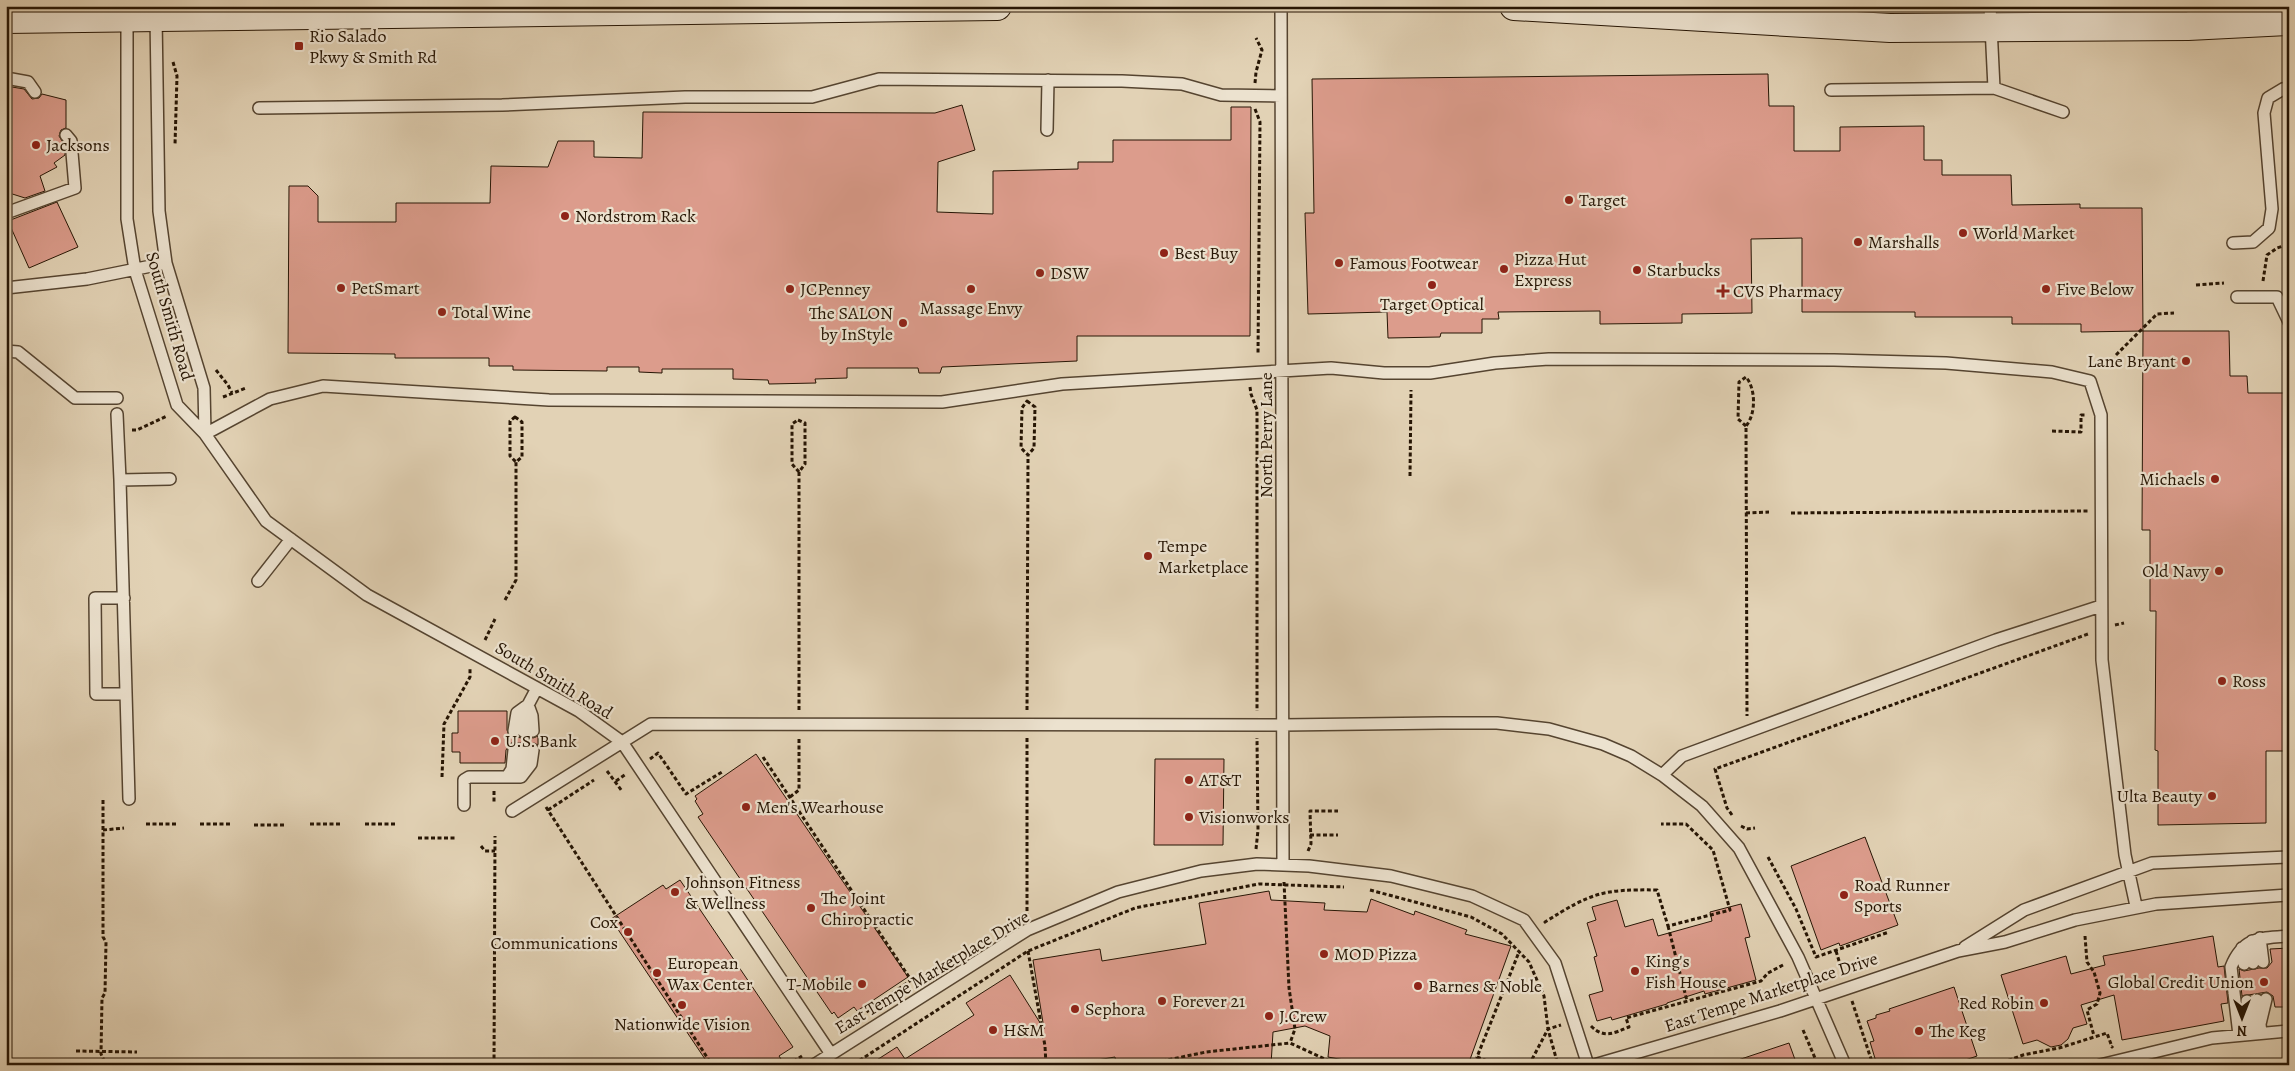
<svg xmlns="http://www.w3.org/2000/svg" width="2295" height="1071" viewBox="0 0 2295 1071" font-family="Alegreya,serif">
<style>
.building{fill:#dc9c8c;stroke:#261504}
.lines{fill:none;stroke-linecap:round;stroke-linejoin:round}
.service-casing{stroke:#554430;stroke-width:14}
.secondary-casing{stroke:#261504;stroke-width:30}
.path{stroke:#261504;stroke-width:3;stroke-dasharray:4 2.5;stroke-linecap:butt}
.service{stroke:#ece2cf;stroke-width:11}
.secondary{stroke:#ece2cf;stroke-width:28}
.poi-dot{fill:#8f2418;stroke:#ece2cf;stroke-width:2}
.labels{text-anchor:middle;stroke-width:4.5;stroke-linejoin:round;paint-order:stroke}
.poi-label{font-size:18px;fill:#261504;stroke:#ece2cf;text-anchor:start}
.street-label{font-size:18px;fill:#261504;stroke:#ece2cf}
</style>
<rect width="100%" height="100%" fill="#e2d2b5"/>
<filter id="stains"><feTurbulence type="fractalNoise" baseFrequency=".004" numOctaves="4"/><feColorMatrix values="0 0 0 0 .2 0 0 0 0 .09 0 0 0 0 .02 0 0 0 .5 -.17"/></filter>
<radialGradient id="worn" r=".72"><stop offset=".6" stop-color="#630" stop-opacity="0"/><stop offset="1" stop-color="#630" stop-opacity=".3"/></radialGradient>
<!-- building -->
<path class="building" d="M 1768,74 L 1769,106 L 1794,106 L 1794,151 L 1840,151 L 1840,127 L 1924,126 L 1924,160 L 1942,160 L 1942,175 L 2011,175 L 2012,205 L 2080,204 L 2080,208 L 2142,208 L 2143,331 L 2081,332 L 2081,324 L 2012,324 L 2012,317 L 1915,317 L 1915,312 L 1802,312 L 1802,238 L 1751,239 L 1752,313 L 1682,314 L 1682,323 L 1600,324 L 1600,311 L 1498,312 L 1499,319 L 1482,319 L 1482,333 L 1441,333 L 1440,337 L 1388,338 L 1387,312 L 1308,314 L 1305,213 L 1314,213 L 1312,79 Z
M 12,87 L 24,89 L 32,99 L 39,98 L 42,94 L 66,100 L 66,128 L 61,130 L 59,136 L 64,144 L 65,155 L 54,163 L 57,167 L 40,176 L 45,191 L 25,198 L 6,192 L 6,91 Z
M 962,105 L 975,150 L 938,162 L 937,212 L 993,214 L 993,171 L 1078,169 L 1078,162 L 1113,162 L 1113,140 L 1231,140 L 1231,107 L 1251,107 L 1250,336 L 1077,336 L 1077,361 L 942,367 L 940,373 L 919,373 L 918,368 L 847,368 L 847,378 L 815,379 L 816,383 L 769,384 L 768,380 L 733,379 L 733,369 L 662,369 L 662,373 L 639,372 L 639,367 L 607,367 L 607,371 L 513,370 L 513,366 L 489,366 L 489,358 L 395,358 L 395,354 L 288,353 L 289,186 L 308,186 L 318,196 L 318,222 L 396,222 L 396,203 L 490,203 L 491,166 L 548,167 L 558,141 L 594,141 L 594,157 L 642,158 L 643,112 L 935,113 Z
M 57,202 L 78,247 L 29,268 L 8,221 Z
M 2143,331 L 2229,331 L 2230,376 L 2247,376 L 2248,393 L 2289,393 L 2289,751 L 2266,751 L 2266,823 L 2158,825 L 2158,751 L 2155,750 L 2156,611 L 2150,611 L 2150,530 L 2142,530 Z
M 458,711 L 507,711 L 507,730 L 509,736 L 522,738 L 528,736 L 533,738 L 538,736 L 538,745 L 534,743 L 528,745 L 523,743 L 511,743 L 506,750 L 505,763 L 460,763 L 460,752 L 452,752 L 452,733 L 458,733 Z
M 756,754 L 908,977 L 857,1011 L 854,1007 L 838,1018 L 834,1012 L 832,1014 L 698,817 L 703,814 L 695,801 L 697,799 L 695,796 Z
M 1155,759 L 1224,759 L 1223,845 L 1154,845 Z
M 1865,837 L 1898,925 L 1840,946 L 1839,943 L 1821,950 L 1791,866 Z
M 680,880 L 793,1047 L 779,1056 L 785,1065 L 709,1065 L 611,919 L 663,885 L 666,889 Z
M 1269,891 L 1271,900 L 1325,903 L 1324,910 L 1367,912 L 1371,899 L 1414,915 L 1415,911 L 1467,930 L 1465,934 L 1511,946 L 1468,1065 L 1371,1065 L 1328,1057 L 1330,1036 L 1305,1026 L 1273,1032 L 1271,1065 L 1130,1065 L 1129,1061 L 1116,1064 L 1115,1057 L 1067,1065 L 869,1065 L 897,1047 L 905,1059 L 974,1015 L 966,1003 L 1010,975 L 1044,1029 L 1033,960 L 1100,949 L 1102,961 L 1206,944 L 1199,903 Z
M 1617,900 L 1625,927 L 1653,919 L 1658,936 L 1712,921 L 1710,912 L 1741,904 L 1750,937 L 1745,938 L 1756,980 L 1705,994 L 1704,991 L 1667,1003 L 1667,1004 L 1612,1020 L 1611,1017 L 1597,1021 L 1589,995 L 1603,991 L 1594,957 L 1597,956 L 1587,923 L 1596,920 L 1592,907 Z
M 2213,936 L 2218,967 L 2224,966 L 2228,1003 L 2221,1004 L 2224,1021 L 2122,1040 L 2114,995 L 2081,1005 L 2087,1024 L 2073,1028 L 2068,1039 L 2061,1045 L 2051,1047 L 2037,1040 L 2023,1044 L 2001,975 L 2066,956 L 2071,974 L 2105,965 L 2103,956 Z
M 2289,948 L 2289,1007 L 2275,1007 L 2273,996 L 2267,992 L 2242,996 L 2239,969 L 2244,971 L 2259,968 L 2267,968 L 2272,962 L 2270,949 Z
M 1954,987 L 1977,1056 L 1951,1065 L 1877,1065 L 1870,1042 L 1874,1041 L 1867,1021 L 1876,1018 L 1876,1015 L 1890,1011 L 1889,1009 Z
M 1789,1043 L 1797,1065 L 1732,1065 L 1732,1062 Z"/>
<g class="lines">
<defs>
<path id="service" d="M 1281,6 L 1283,864
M 1990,6 L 1994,88 L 2063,112
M 156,17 L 159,211 L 166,263 L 204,388 L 205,434
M 127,18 L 127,219 L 135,270 L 177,405 L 205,434 L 266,521 L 367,595 L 579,711 L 622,742 L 831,1054
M 6,78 L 28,82 L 35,92
M 1831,90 L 1994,88
M 259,108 L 502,105 L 685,97 L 812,97 L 879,79 L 1122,81 L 1182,84 L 1221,95 L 1281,96
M 1047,130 L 1048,80
M 6,213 L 75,188 L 71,141 L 66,135
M 2233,243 L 2253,242 L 2269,228 L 2272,209 L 2264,113 L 2268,98 L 2283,89 L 2289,88
M 6,288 L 87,279 L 166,263
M 2237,297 L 2277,297 L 2289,322
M 6,351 L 18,352 L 75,398 L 117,398
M 117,414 L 120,480
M 205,434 L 270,399 L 323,386 L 549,400 L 942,402 L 1062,384 L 1331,368 L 1384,373 L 1430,373 L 1495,363 L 1549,359 L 1834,360 L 1946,363 L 2052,372 L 2090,381 L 2101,415 L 2102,660 L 2125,855 L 2136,906
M 258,581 L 291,539
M 124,598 L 95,598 L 96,694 L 125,694
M 514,731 L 517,713 L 528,705 L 532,716 L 533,731
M 523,731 L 528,705 L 537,688
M 1662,775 L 1682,756 L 1996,640 L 2101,606
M 515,776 L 523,764 L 523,750
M 507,777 L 512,769 L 514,750
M 129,799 L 120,480 L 170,479
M 464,805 L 464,780 L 469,777 L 521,777 L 531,764 L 533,750
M 512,811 L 651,724 L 1283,725 L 1441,723 L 1497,723 L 1549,729 L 1603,744 L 1631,756 L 1662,775 L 1702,806 L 1739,848 L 1798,957 L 1845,1065
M 2260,938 L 2263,962
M 2252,941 L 2253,963
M 1965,947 L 2024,910 L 2152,863 L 2289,857
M 2242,948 L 2244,964
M 2247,1001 L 2247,1032
M 2254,1026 L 2257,1000
M 2261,1033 L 2260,1024 L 2266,999
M 2239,1035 L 2231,967 C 2243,937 2260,938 2289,936
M 814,1065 L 1027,930 L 1118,892 L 1201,871 L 1257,864 L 1309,866 L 1391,876 L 1472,896 L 1524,920 L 1555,963 L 1588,1065
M 1594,1065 L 1780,1011 L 1958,951 L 2005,942 L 2075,920 L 2156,904 L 2289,895
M 2100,1065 L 2212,1038 L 2289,1031"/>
<path id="secondary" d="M 1514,6 L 1890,28 L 2188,26 L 2289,21
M 6,19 L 997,6"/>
</defs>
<!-- service casing -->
<use href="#service" class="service-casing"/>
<!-- secondary casing -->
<use href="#secondary" class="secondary-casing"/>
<!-- path -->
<path class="path" d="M 173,62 L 177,76 L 175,145
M 1255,83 L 1256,72 L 1262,50 L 1256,38
M 1255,109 L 1260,122 L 1258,355
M 2263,281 L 2267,255 L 2277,248 L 2289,244
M 2196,285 L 2224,283
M 2116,355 L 2157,314 L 2174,313
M 216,370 L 228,385 L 232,393
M 1250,387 L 1251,394 L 1257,410 L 1257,711
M 223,397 L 246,388
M 1027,401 L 1035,407 L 1034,448 L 1028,455 L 1021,448 L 1022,408 Z
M 515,417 L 522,422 L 522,457 L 516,462 L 510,456 L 510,421 Z
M 798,420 L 805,423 L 805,464 L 799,472 L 792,464 L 792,424 Z
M 1746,426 L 1738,419 L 1739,382 L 1746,377 C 1756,389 1756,414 1746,426 L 1747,716
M 132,430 L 137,430 L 167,416
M 2052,431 L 2081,432 L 2081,415 L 2087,415
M 799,472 L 799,711
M 1410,476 L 1411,390
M 1746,513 L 1769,512
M 1791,513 L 2088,511
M 505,600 L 516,580 L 516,462
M 2115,625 L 2124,623
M 485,640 L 495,619
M 1027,710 L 1028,455
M 1027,738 L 1027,914
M 763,757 L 911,980 L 865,1013
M 650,759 L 658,753 L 686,794 L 722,772
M 607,771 L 622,791
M 442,777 L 444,724 L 470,677 L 470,667
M 616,781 L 626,774
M 494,791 L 494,803
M 790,797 L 799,790 L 799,738
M 103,800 L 103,937 L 106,942 L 105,993 L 102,998 L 101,1054 L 106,1065
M 546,807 L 712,1065
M 548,810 L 594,780
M 1732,815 L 1727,808 L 1715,769 L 2088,634
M 146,824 L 177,824
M 200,824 L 231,824
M 310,824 L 341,824
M 365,824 L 396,824
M 254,825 L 285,825
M 1741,826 L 1747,829 L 1755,828
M 103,830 L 124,828
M 1310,835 L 1338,835
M 418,838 L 455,838
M 481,846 L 485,851 L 495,851
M 1256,849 L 1258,830 L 1257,738
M 1308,851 L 1311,844 L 1310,811 L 1338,811
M 1768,857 L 1796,909 L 1816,957 L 1889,932
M 1284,882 L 1289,988 L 1295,1029 L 1290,1043
M 1370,890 L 1471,917 L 1502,934 L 1529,962 L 1544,996 L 1548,1029 L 1558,1065
M 1546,923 L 1545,922 C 1591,893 1602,889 1657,890 L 1668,926 L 1730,910 L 1713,850 L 1686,824 L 1661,824
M 1668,926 L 1687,1001
M 2085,936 L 2087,962 L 2094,972 L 2100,993 L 2097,1004 L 2087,1010 L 2094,1036
M 1028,951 L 1045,1046 L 1046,1065
M 1836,951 L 1843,974
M 1852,1001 L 1873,1065
M 1591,1026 C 1604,1039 1614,1033 1629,1027 L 1626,1018 L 1761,981 L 1768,973 L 1783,965
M 1803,1030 L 1818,1065
M 76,1051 L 137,1052
M 854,1064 L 1028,951 L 1135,908 L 1259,884 L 1344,887
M 494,1065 L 495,836
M 788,1065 L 802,1056
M 1143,1065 L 1206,1052 L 1290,1043 L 1338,1065
M 1490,1065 L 1490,1062 L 1477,1057 L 1519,952
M 1529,1065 L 1548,1029 L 1561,1025
M 1996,1065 L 2023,1055 L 2059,1048 L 2107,1033 L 2112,1047 L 2113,1046"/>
<!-- service -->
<use href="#service" class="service"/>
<!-- secondary -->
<use href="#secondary" class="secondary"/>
</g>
<!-- markers -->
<g class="poi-dot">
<rect x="294" y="41" width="10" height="10" rx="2.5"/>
<circle cx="36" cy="145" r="5"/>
<circle cx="1569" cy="200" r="5"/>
<circle cx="565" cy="216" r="5"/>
<circle cx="1963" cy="233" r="5"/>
<circle cx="1858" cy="242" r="5"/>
<circle cx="1164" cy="253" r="5"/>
<circle cx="1339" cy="263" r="5"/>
<circle cx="1504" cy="269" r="5"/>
<circle cx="1637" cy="270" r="5"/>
<circle cx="1040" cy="273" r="5"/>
<circle cx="1432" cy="285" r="5"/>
<circle cx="341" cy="288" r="5"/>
<circle cx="790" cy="289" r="5"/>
<circle cx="971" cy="289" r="5"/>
<circle cx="2046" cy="289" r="5"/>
<path d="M1720.5 283.5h5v5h5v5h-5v5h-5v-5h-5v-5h5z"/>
<circle cx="442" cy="312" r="5"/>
<circle cx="903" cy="323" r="5"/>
<circle cx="2186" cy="361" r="5"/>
<circle cx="2215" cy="479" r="5"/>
<circle cx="1148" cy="556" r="5"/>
<circle cx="2219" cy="571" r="5"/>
<circle cx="2222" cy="681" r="5"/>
<circle cx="495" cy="741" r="5"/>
<circle cx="1189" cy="780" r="5"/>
<circle cx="2212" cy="796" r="5"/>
<circle cx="746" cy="807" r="5"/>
<circle cx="1189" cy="817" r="5"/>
<circle cx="675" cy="892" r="5"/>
<circle cx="1844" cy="895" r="5"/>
<circle cx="811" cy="908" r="5"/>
<circle cx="628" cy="932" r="5"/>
<circle cx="1324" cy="954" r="5"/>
<circle cx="1635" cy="971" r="5"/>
<circle cx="657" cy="973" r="5"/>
<circle cx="2264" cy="982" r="5"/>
<circle cx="862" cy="984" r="5"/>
<circle cx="1418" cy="986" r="5"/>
<circle cx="1162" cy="1001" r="5"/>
<circle cx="2044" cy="1003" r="5"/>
<circle cx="682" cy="1005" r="5"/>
<circle cx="1075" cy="1009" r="5"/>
<circle cx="1269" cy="1016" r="5"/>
<circle cx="993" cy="1030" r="5"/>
<circle cx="1919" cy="1031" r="5"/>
</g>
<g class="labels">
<!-- poi labels -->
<g class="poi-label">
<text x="309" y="42">Rio Salado<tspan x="309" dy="21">Pkwy &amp; Smith Rd</tspan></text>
<text x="46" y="151">Jacksons</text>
<text x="1579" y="206">Target</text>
<text x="575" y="222">Nordstrom Rack</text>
<text x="1973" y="239">World Market</text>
<text x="1868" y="248">Marshalls</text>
<text x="1174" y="259">Best Buy</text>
<text x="1514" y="265">Pizza Hut<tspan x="1514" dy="21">Express</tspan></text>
<text x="1349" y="269">Famous Footwear</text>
<text x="1647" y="276">Starbucks</text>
<text x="1050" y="279">DSW</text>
<text x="351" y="294">PetSmart</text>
<text x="800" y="295">JCPenney</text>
<text x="2056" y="295">Five Below</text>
<text x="1733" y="297">CVS Pharmacy</text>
<text x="1432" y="310" text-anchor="middle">Target Optical</text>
<text x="971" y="314" text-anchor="middle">Massage Envy</text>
<text x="452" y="318">Total Wine</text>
<text x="893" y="319" text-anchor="end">The SALON<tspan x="893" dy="21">by InStyle</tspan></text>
<text x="2176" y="367" text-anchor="end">Lane Bryant</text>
<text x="2205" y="485" text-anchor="end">Michaels</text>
<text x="1158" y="552">Tempe<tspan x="1158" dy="21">Marketplace</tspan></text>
<text x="2209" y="577" text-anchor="end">Old Navy</text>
<text x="2232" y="687">Ross</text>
<text x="505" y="747">U.S. Bank</text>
<text x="1199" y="786">AT&amp;T</text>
<text x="2202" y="802" text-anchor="end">Ulta Beauty</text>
<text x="756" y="813">Men's Wearhouse</text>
<text x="1199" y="823">Visionworks</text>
<text x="685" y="888">Johnson Fitness<tspan x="685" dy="21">&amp; Wellness</tspan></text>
<text x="1854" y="891">Road Runner<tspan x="1854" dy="21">Sports</tspan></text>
<text x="821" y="904">The Joint<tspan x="821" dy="21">Chiropractic</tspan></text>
<text x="618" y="928" text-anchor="end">Cox<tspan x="618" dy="21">Communications</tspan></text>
<text x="1334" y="960">MOD Pizza</text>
<text x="1645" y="967">King's<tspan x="1645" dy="21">Fish House</tspan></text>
<text x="667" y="969">European<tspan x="667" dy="21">Wax Center</tspan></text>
<text x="2254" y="988" text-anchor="end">Global Credit Union</text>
<text x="852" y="990" text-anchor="end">T-Mobile</text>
<text x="1428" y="992">Barnes &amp; Noble</text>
<text x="1172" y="1007">Forever 21</text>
<text x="2034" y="1009" text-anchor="end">Red Robin</text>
<text x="1085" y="1015">Sephora</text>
<text x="1279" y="1022">J.Crew</text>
<text x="682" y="1030" text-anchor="middle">Nationwide Vision</text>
<text x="1003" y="1036">H&amp;M</text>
<text x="1929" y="1037">The Keg</text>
</g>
<!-- street labels -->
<g class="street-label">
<text transform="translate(170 316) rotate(74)" y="6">South Smith Road</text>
<text transform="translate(1266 435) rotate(-90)" y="6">North Perry Lane</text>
<text transform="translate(554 680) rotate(31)" y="6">South Smith Road</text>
<text transform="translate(932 972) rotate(-31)" y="6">East Tempe Marketplace Drive</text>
<text transform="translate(1771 992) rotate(-18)" y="6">East Tempe Marketplace Drive</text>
</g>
</g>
<!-- margin -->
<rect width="2295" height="1071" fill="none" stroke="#e2d2b5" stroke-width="25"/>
<rect x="8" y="8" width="2280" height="1056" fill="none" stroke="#261504" stroke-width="2.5"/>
<rect x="12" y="12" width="2270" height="1046" fill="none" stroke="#261504"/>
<!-- north arrow -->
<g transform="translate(2242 1018) rotate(180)" stroke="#ece2cf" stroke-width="4" paint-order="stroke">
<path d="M0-4L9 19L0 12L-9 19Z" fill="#261504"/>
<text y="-8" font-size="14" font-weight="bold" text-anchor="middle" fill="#261504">N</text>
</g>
<rect width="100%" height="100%" filter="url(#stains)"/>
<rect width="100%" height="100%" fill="url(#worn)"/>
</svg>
